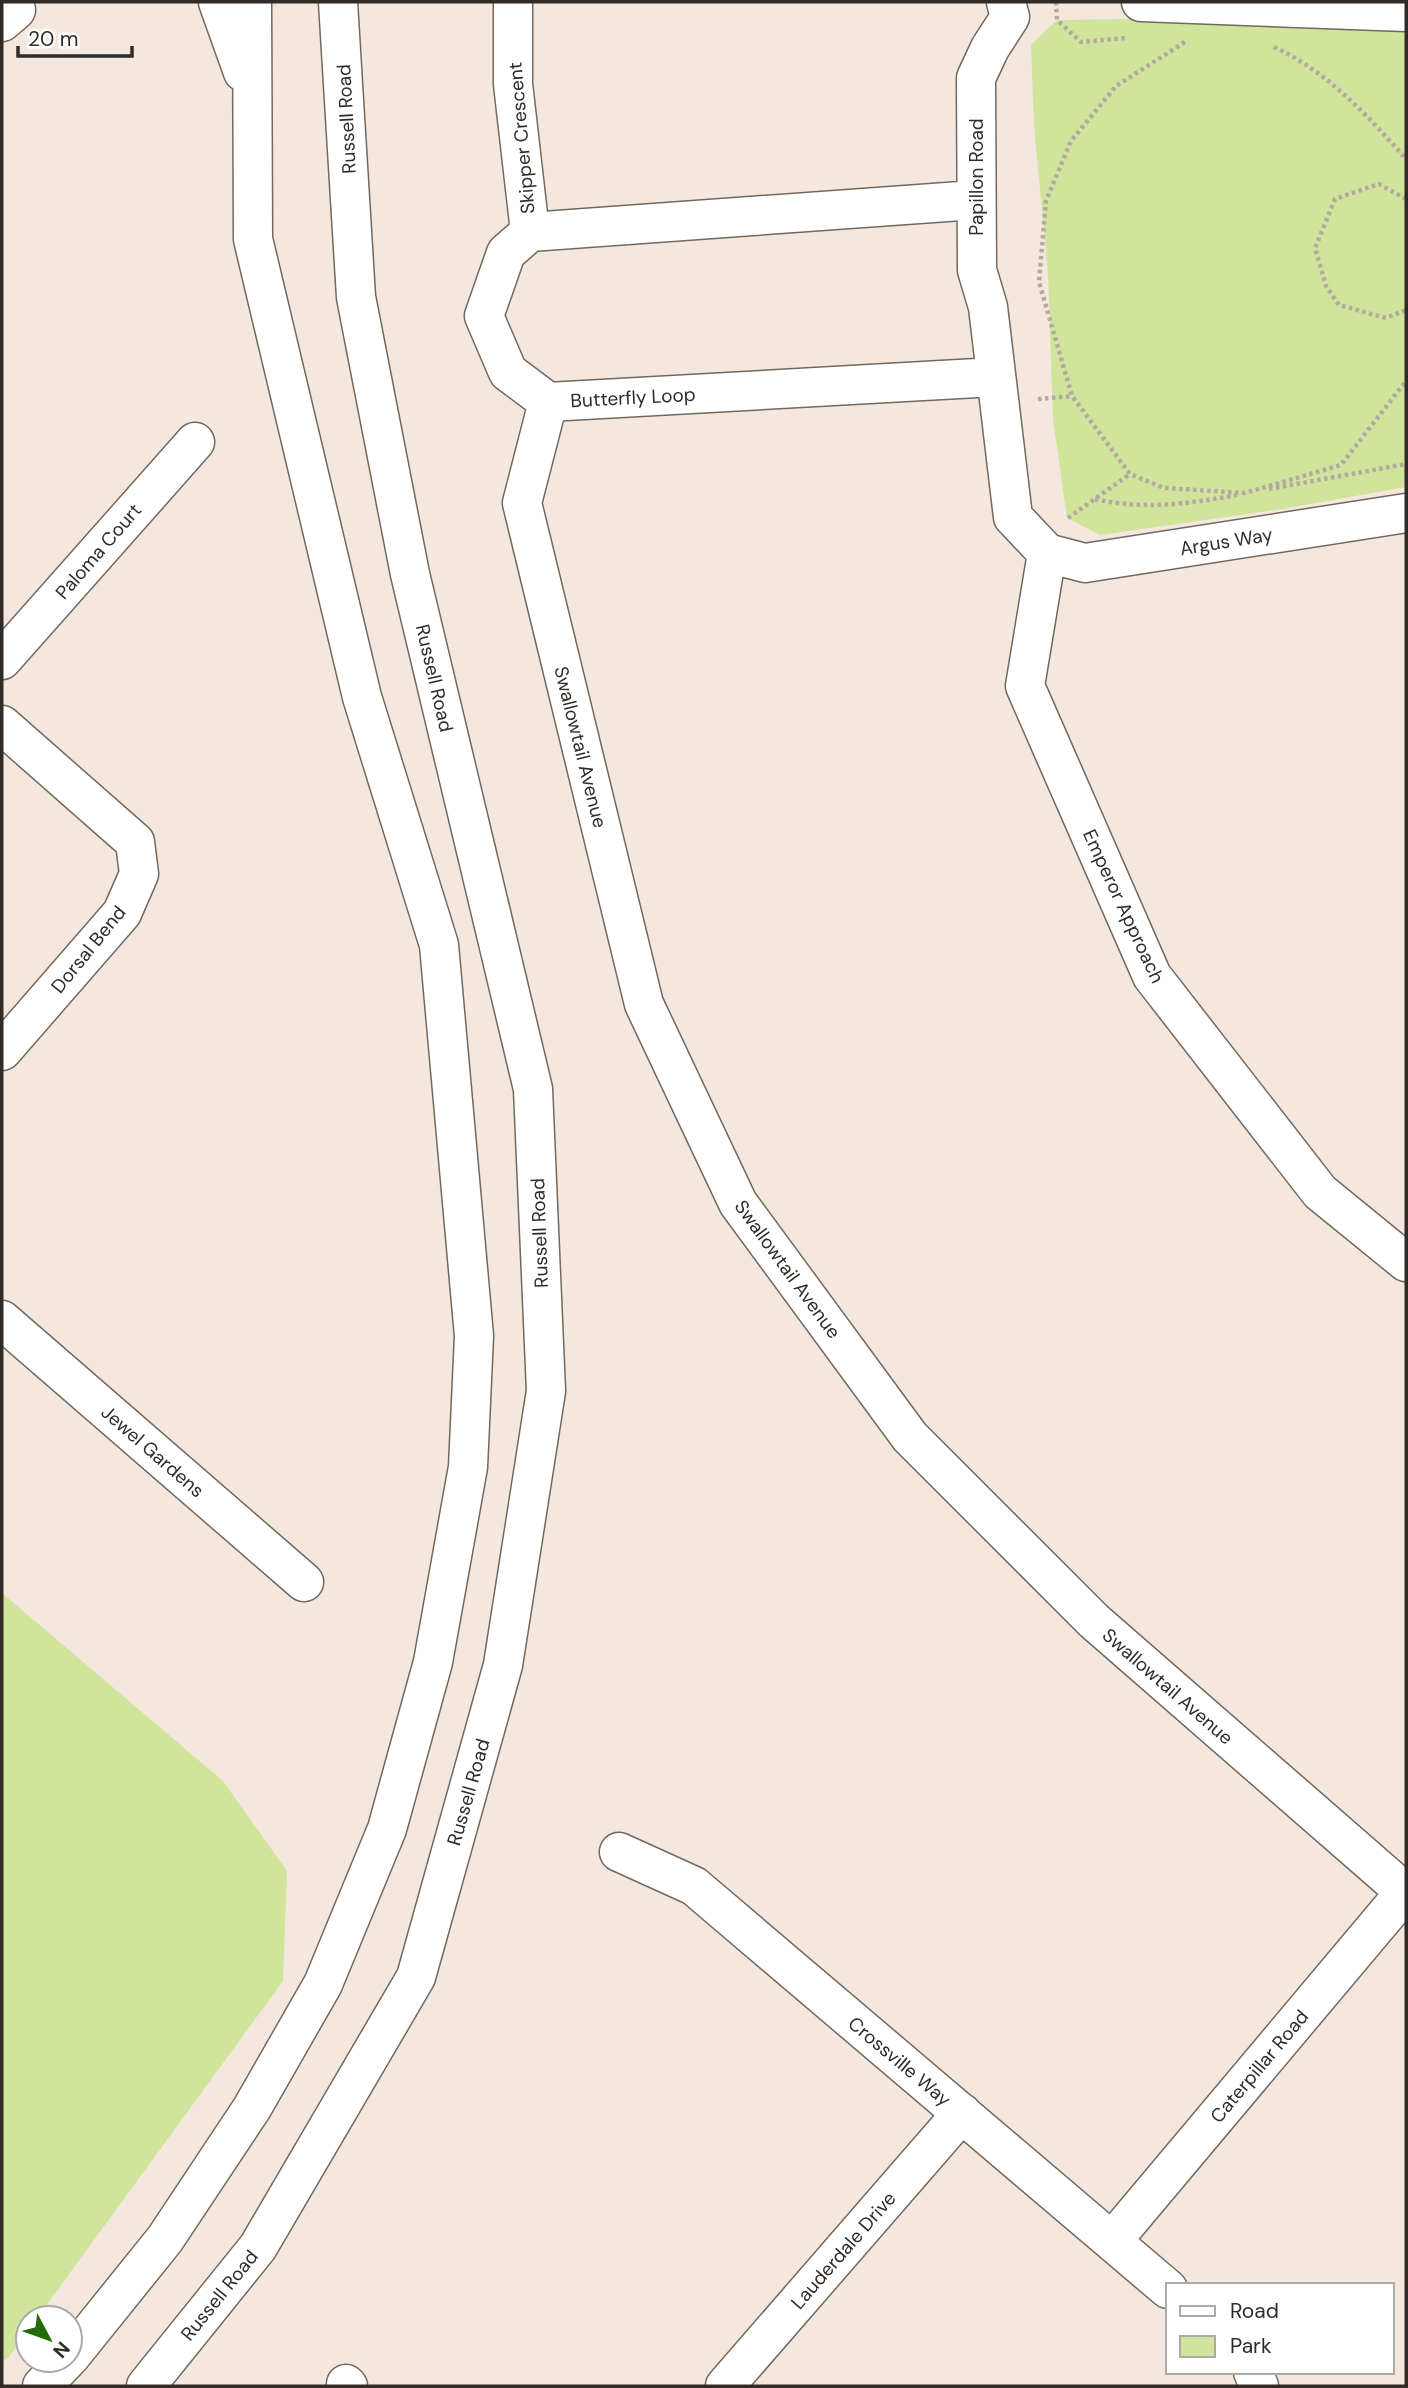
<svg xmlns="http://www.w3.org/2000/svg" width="1408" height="2388" viewBox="0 0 1408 2388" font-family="'DM Sans',sans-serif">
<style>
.green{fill:#d1e49c}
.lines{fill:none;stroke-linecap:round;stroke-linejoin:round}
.minor-casing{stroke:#72685f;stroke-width:41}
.major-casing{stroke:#72685f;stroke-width:41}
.path{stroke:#b3a9a1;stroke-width:4.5;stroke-dasharray:3.5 3.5;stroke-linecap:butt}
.minor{stroke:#fff;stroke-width:38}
.major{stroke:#fff;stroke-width:38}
.labels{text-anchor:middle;stroke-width:6;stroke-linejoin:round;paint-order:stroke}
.street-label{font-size:19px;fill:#302b27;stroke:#fff}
</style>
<rect width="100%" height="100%" fill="#f4e8de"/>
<!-- green -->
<path class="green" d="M 1289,17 L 1406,21 L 1406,487 L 1283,509 L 1100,535 L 1067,518 L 1053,419 L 1048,274 L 1034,126 L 1031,45 L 1057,20 Z
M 2,1593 L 223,1781 L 287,1871 L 283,1981 L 37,2318 L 28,2318 L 28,2330 L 9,2357 L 2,2362 Z"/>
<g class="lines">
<defs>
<path id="minor" d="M 513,2 L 513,84 L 530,232
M 1006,2 L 1010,17 L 990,48 L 976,78 L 977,270 L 988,307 L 1013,517 L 1047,553
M 1141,2 L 1406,12
M 2,22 L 16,10
M 975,200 L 530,232 L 506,253 L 484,316 L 508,372 L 548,402 L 995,377
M 548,402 L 522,503 L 644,1004 L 738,1203 L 910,1437 L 1094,1621 L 1405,1892
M 1047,553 L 1025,686 L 1152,976 L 1320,1192 L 1406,1262
M 1047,553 L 1085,563 L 1406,513
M 2,660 L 195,442
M 2,725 L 135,842 L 139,874 L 122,913 L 2,1051
M 2,1320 L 304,1582
M 619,1852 L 694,1886 L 1168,2289
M 1112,2241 L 1406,1891
M 1253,2372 L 1259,2386
M 346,2384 L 348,2386
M 725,2386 L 962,2113"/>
<path id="major" d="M 218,2 L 243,72
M 70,2357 L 165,2239 L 252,2108 L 323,1984 L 387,1829 L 433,1662 L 468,1467 L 474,1336 L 439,945 L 362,697 L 253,239 L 252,2
M 42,2386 L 67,2360
M 146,2386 L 258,2247 L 416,1977 L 503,1665 L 546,1391 L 533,1089 L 410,574 L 356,297 L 338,2"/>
</defs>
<!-- minor casing -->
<use href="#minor" class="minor-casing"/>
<!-- major casing -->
<use href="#major" class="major-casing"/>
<!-- path -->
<path class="path" d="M 1056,2 L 1057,20 L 1081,42 L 1126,38
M 1185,42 L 1116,86 L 1071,141 L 1046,201 L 1039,282 L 1072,396 L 1130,474 L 1164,488 L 1245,493 L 1341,465 L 1406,381
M 1274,47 C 1328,72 1367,115 1406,159
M 1406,199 L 1379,184 L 1335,199 L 1315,248 L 1326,286 L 1339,305 L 1386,318 L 1406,310
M 1038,399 L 1072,396
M 1269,489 L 1406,464
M 1095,499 C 1144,510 1188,504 1237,495
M 1068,518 L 1130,474"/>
<!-- minor -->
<use href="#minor" class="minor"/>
<!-- major -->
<use href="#major" class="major"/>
</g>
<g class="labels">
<!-- street labels -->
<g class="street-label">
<text transform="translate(346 119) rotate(-93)" y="7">Russell Road</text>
<text transform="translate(521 138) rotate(-95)" y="7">Skipper Crescent</text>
<text transform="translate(976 177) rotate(-90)" y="7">Papillon Road</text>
<text transform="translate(633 397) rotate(-3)" y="7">Butterfly Loop</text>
<text transform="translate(1226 541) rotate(-9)" y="7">Argus Way</text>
<text transform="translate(98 551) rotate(-49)" y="7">Paloma Court</text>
<text transform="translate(435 678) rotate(77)" y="7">Russell Road</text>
<text transform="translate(581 747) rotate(76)" y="7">Swallowtail Avenue</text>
<text transform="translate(1124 906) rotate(65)" y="7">Emperor Approach</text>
<text transform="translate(88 949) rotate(-51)" y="7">Dorsal Bend</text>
<text transform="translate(539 1233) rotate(-92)" y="7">Russell Road</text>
<text transform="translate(788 1269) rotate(54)" y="7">Swallowtail Avenue</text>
<text transform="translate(153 1451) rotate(41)" y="7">Jewel Gardens</text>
<text transform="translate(1168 1686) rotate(41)" y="7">Swallowtail Avenue</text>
<text transform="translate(468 1792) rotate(-74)" y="7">Russell Road</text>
<text transform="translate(900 2061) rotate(40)" y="7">Crossville Way</text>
<text transform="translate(1259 2066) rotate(-50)" y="7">Caterpillar Road</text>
<text transform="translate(843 2250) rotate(-49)" y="7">Lauderdale Drive</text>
<text transform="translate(219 2295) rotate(-51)" y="7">Russell Road</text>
</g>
</g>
<!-- border -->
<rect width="1408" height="2388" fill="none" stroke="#302b27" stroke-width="7"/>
<!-- legend -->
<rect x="1166" y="2283" width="228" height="91" fill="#ffffff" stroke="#acaaa9" stroke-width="2"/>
<rect x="1180" y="2306" width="35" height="10" fill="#ffffff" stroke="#acaaa9" stroke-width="2"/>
<text x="1230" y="2318" font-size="21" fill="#302b27">Road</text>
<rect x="1180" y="2336" width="35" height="21" fill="#d1e49c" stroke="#acaaa9" stroke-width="2"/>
<text x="1230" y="2353" font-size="21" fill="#302b27">Park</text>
<!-- north arrow -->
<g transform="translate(49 2339) rotate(131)"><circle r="33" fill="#ffffff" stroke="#acaaa9" stroke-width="2"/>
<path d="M0-5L12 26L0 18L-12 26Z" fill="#246c0a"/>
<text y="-10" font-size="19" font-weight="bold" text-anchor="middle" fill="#302b27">N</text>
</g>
<!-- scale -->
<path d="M18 46v10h114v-10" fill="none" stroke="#302b27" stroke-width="3.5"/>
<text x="28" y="46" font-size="21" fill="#302b27" stroke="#ffffff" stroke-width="5" paint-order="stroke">20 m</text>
</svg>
